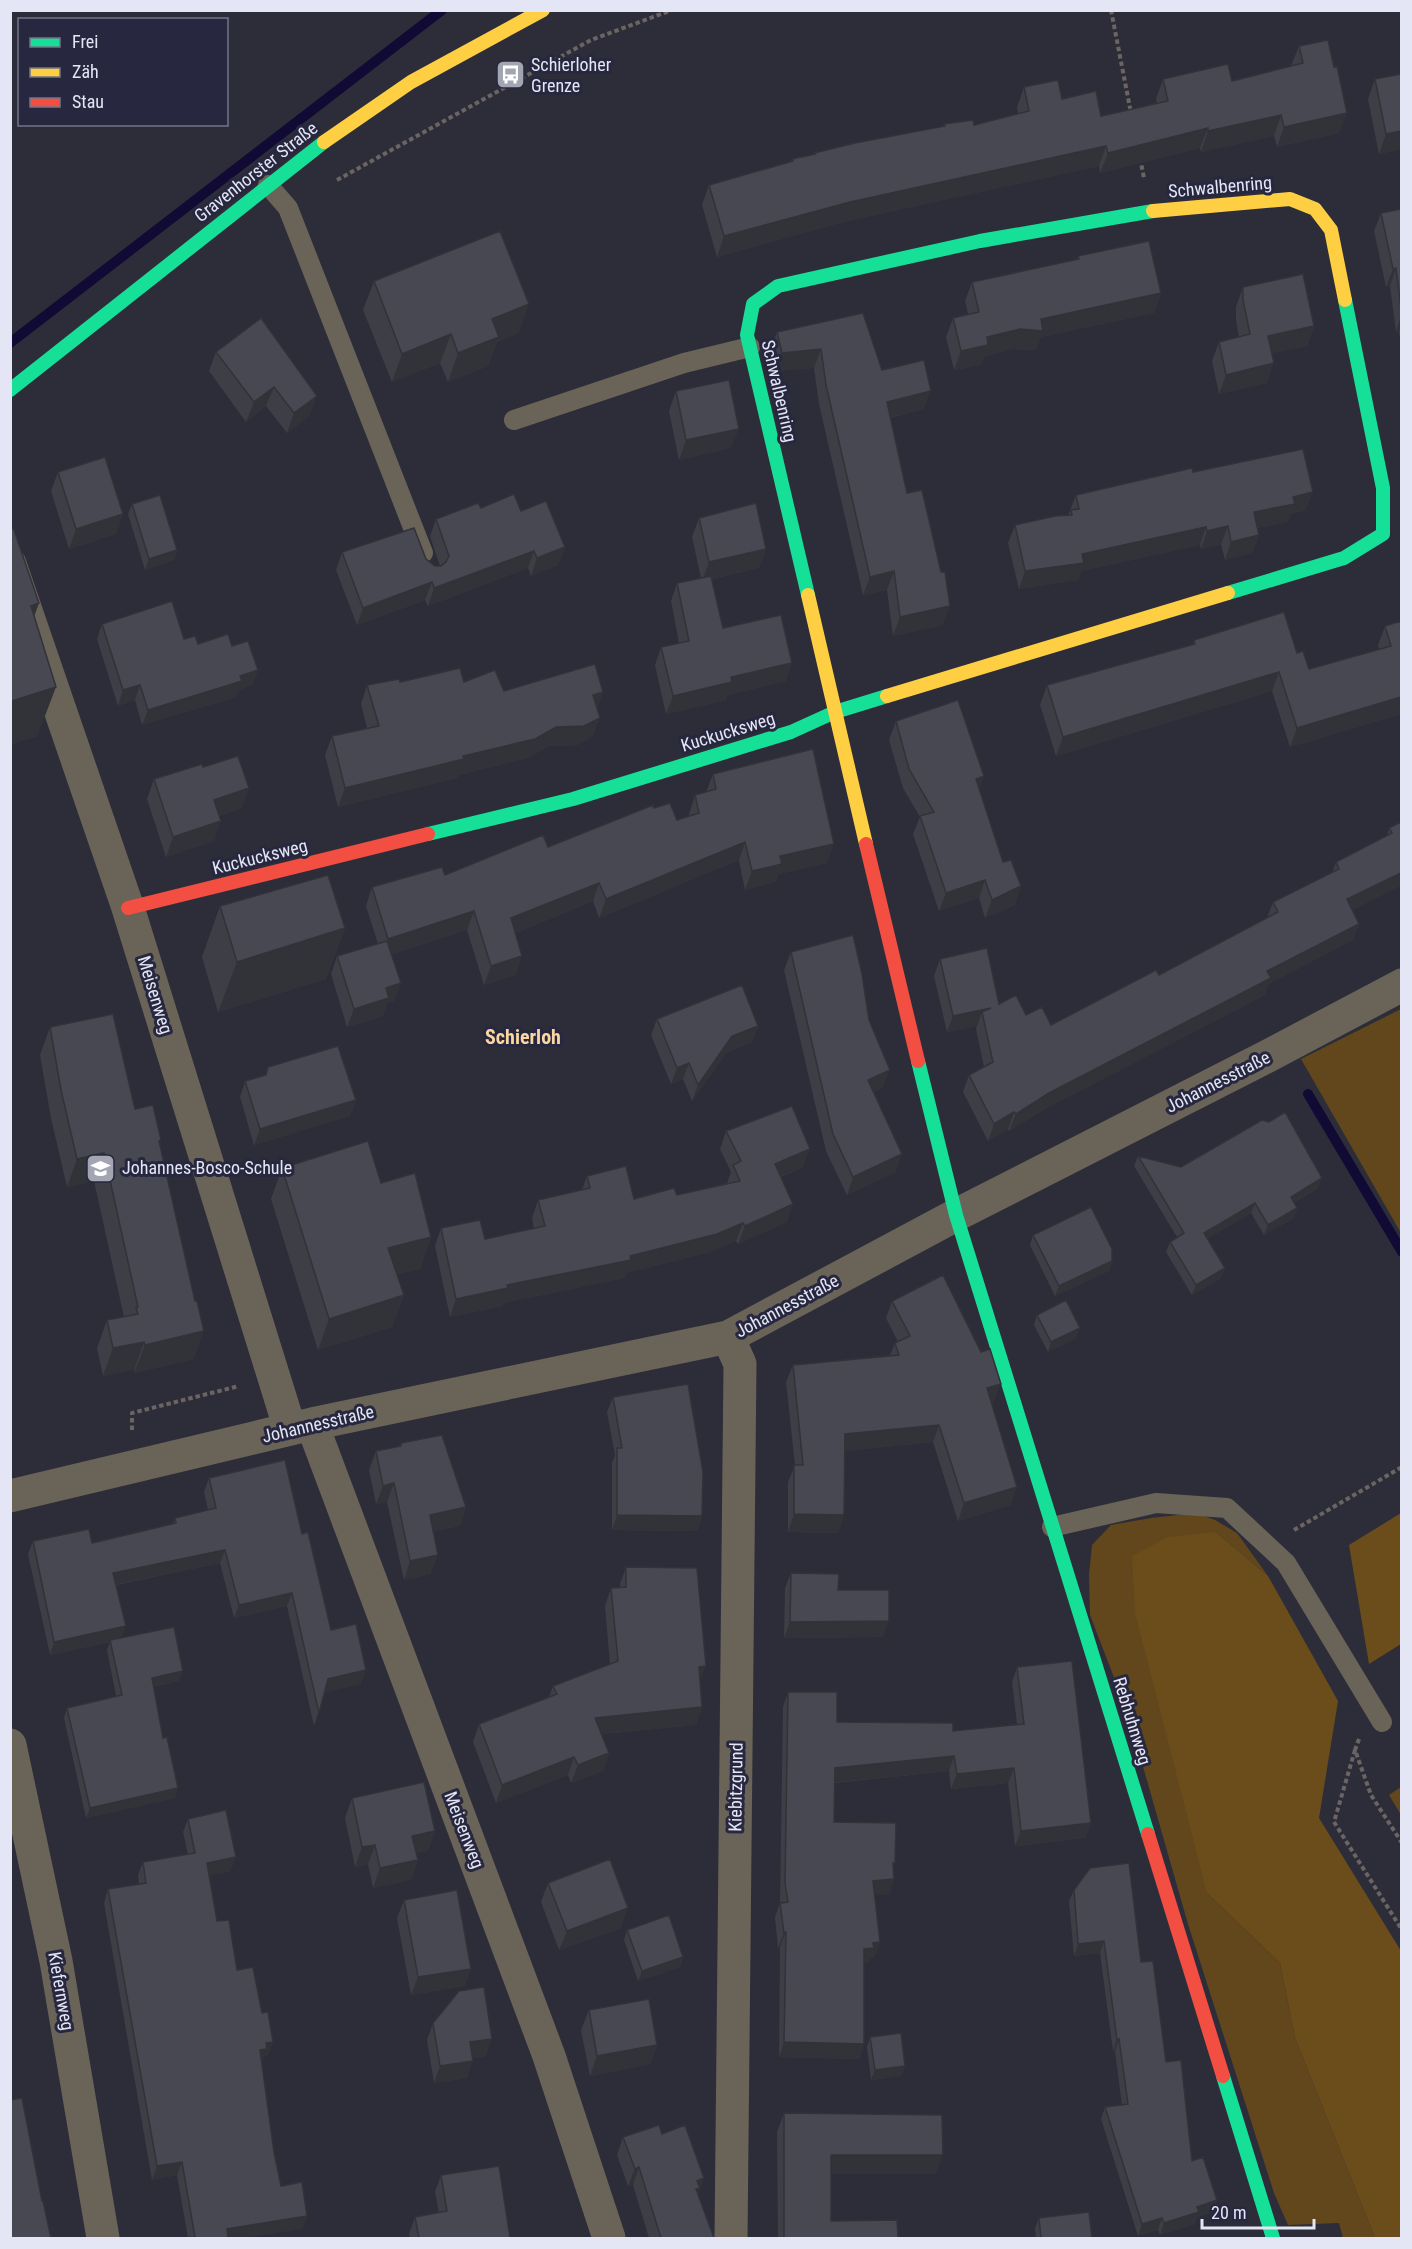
<svg xmlns="http://www.w3.org/2000/svg" width="1412" height="2249" viewBox="0 0 1412 2249" font-family="'Roboto Condensed',sans-serif">
<style>
.green{fill:#61471b}
.forest{fill:#6a4d1a}
.lines{fill:none;stroke-linecap:round;stroke-linejoin:round}
.stream{stroke:#110a35;stroke-width:10}
.path{stroke:#6a6562;stroke-width:4;stroke-dasharray:4.5 3;stroke-linecap:butt}
.lane{stroke:#6a6358;stroke-width:20}
.street{stroke:#6a6358;stroke-width:33}
.fast{stroke:#16e098;stroke-width:14}
.slow{stroke:#ffcf43;stroke-width:14}
.jam{stroke:#f24e42;stroke-width:14}
.wall{fill:#3e3e47}
.shaded-wall{fill:#323239}
.building{fill:#484852;stroke:#323239;stroke-width:1.5}
.labels{text-anchor:middle;stroke-width:6;stroke-linejoin:round;paint-order:stroke}
.poi-label{font-size:18px;fill:#e4e6f5;stroke:#27283f;text-anchor:start}
.street-label{font-size:18px;fill:#e4e6f5;stroke:#27283f}
.neighbourhood-label{font-size:20px;font-weight:bold;fill:#fad6a1;stroke:#27283f}
</style>
<rect width="100%" height="100%" fill="#2d2d39"/>
<!-- green -->
<path class="green" d="M 1401,1009 L 1401,1233 L 1301,1059 Z
M 1196,1513 L 1215,1520 L 1237,1533 L 1268,1576 L 1216,1532 L 1207,1893 L 1280,1963 L 1295,2038 L 1375,2238 L 1343,2238 L 1339,2223 L 1288,2225 L 1274,2193 L 1188,1924 L 1128,1714 L 1090,1615 L 1089,1575 L 1092,1545 L 1111,1525 L 1151,1518 Z
M 1401,1787 L 1401,1815 L 1389,1795 Z"/>
<!-- forest -->
<path class="forest" d="M 1401,1513 L 1401,1644 L 1369,1664 L 1349,1545 Z
M 1216,1532 L 1268,1576 L 1338,1701 L 1319,1818 L 1401,1951 L 1401,2238 L 1375,2238 L 1295,2038 L 1280,1963 L 1207,1893 L 1135,1613 L 1132,1556 L 1168,1537 Z"/>
<g class="lines">
<!-- stream -->
<path class="stream" d="M 10,343 L 442,10
M 1308,1094 L 1402,1252"/>
<!-- path -->
<path class="path" d="M 1111,10 L 1131,113
M 1140,158 L 1144,178
M 337,180 L 591,40 L 672,10
M 132,1430 L 132,1413 L 239,1386
M 1294,1530 L 1402,1467
M 1359,1739 L 1355,1750 L 1371,1795 L 1402,1843
M 1355,1750 L 1334,1822 L 1402,1930"/>
<!-- lane -->
<path class="lane" d="M 268,185 L 288,208 L 423,553
M 514,420 L 684,363 L 750,347
M 1052,1527 L 1156,1503 L 1227,1508 L 1286,1563 L 1382,1722"/>
<!-- street -->
<path class="street" d="M 10,564 L 128,908 L 290,1429
M 728,1337 L 740,1364 L 731,2238
M 312,1424 L 549,2056 L 609,2238
M 10,1496 L 312,1424 L 728,1337 L 956,1215 L 1266,1057 L 1402,985
M 10,1745 L 56,1961 L 103,2238"/>
<!-- fast -->
<path class="fast" d="M 10,390 L 324,142
M 1228,593 L 1344,558 L 1383,534 L 1383,488 L 1345,300
M 808,595 L 747,335 L 753,304 L 778,286 L 980,241 L 1153,211
M 428,834 L 573,799 L 791,732 L 835,712 L 887,696
M 918,1061 L 956,1215 L 1148,1834
M 1223,2076 L 1273,2238"/>
<!-- slow -->
<path class="slow" d="M 324,142 L 411,82 L 543,10
M 1153,211 L 1290,199 L 1315,209 L 1331,230 L 1345,300
M 808,595 L 866,844
M 887,696 L 1228,593"/>
<!-- jam -->
<path class="jam" d="M 866,844 L 918,1061
M 128,908 L 428,834
M 1148,1834 L 1223,2076"/>
</g>
<!-- wall -->
<path class="wall" d="M 1299,46 L 1339,133 L 1277,147 L 1274,136 L 1201,152 L 1200,148 L 1100,173 L 1099,166 L 843,222 L 717,257 L 702,205 L 709,185 L 791,161 L 792,159 L 814,154 L 814,153 L 944,126 L 944,124 L 974,125 L 1018,114 L 1017,107 L 1024,87 L 1062,99 L 1101,116 L 1157,103 L 1156,99 L 1163,79 L 1232,81 L 1291,66 Z
M 1375,79 L 1401,149 L 1379,154 L 1368,99 Z
M 1401,209 L 1401,345 L 1399,332 L 1396,332 L 1390,286 L 1386,287 L 1374,231 L 1381,213 Z
M 1078,256 L 1161,293 L 1154,313 L 1041,337 L 1036,350 L 1013,349 L 985,356 L 981,365 L 954,370 L 946,337 L 953,318 L 968,314 L 965,301 L 972,282 L 1077,259 Z
M 374,281 L 519,333 L 497,342 L 488,366 L 448,382 L 440,363 L 392,382 L 363,310 Z
M 1243,287 L 1314,326 L 1307,346 L 1272,353 L 1267,383 L 1219,394 L 1212,361 L 1219,342 L 1239,337 L 1236,320 L 1236,307 Z
M 261,318 L 310,415 L 287,433 L 266,406 L 246,422 L 209,371 L 216,352 Z
M 777,332 L 882,370 L 924,409 L 890,418 L 907,493 L 943,625 L 893,636 L 887,590 L 863,595 L 819,404 L 814,368 L 775,371 L 770,350 Z
M 676,391 L 731,448 L 679,460 L 669,411 Z
M 58,472 L 123,514 L 116,534 L 69,549 L 51,491 Z
M 1193,472 L 1306,510 L 1291,514 L 1288,522 L 1257,528 L 1259,535 L 1252,553 L 1225,560 L 1221,544 L 1201,549 L 1200,545 L 1081,571 L 1078,580 L 1019,589 L 1008,543 L 1015,525 L 1069,515 L 1069,513 L 1076,495 Z
M 132,504 L 177,550 L 174,560 L 145,570 L 128,514 Z
M 481,508 L 521,511 L 565,547 L 558,565 L 531,576 L 528,568 L 428,606 L 425,600 L 357,625 L 336,570 L 342,552 L 426,559 L 435,566 L 440,566 L 430,536 L 436,519 Z
M 699,518 L 766,549 L 759,568 L 712,579 L 723,628 L 786,681 L 727,695 L 726,700 L 666,714 L 655,665 L 661,647 L 679,643 L 671,601 L 677,583 L 701,578 L 692,537 Z
M 1401,621 L 1401,714 L 1290,747 L 1272,691 L 1056,756 L 1040,705 L 1047,685 L 1193,644 L 1194,640 L 1297,653 L 1309,669 L 1379,649 L 1378,645 L 1385,626 Z
M 102,624 L 184,639 L 198,644 L 232,646 L 258,670 L 252,685 L 239,690 L 236,697 L 142,725 L 135,700 L 118,706 L 97,639 Z
M 400,682 L 464,682 L 504,691 L 603,692 L 597,708 L 593,736 L 578,745 L 549,746 L 528,758 L 458,775 L 457,778 L 338,807 L 325,755 L 332,736 L 367,728 L 361,704 L 367,685 Z
M 896,721 L 979,789 L 1003,862 L 1021,886 L 1015,905 L 985,918 L 979,898 L 939,911 L 913,834 L 920,817 L 903,788 L 889,740 Z
M 203,767 L 242,808 L 219,816 L 214,841 L 166,857 L 147,799 L 154,779 Z
M 713,774 L 827,863 L 779,874 L 775,882 L 745,890 L 739,860 L 599,918 L 593,901 L 515,933 L 516,975 L 484,985 L 467,930 L 392,954 L 394,1001 L 387,1003 L 383,1016 L 347,1027 L 331,974 L 337,956 L 378,944 L 366,906 L 372,887 L 445,875 L 548,847 L 654,808 L 677,820 L 689,816 L 689,814 L 695,795 L 706,792 Z
M 1401,822 L 1353,910 L 1359,924 L 1353,940 L 1268,984 L 1265,995 L 1043,1110 L 1009,1131 L 1008,1129 L 988,1141 L 963,1092 L 969,1075 L 984,1067 L 976,1029 L 977,1026 L 947,1032 L 934,976 L 940,959 L 999,1004 L 1051,1025 L 1159,975 L 1267,918 L 1273,902 L 1332,873 L 1336,862 L 1387,836 L 1389,828 Z
M 220,906 L 345,928 L 326,979 L 218,1012 L 202,957 Z
M 791,952 L 869,1020 L 883,1087 L 873,1092 L 896,1172 L 847,1195 L 826,1151 L 784,970 Z
M 657,1019 L 758,1026 L 752,1042 L 726,1053 L 692,1101 L 683,1079 L 671,1084 L 651,1035 Z
M 50,1027 L 135,1109 L 159,1144 L 194,1359 L 134,1373 L 134,1370 L 103,1376 L 97,1348 L 107,1320 L 124,1317 L 94,1181 L 67,1187 L 51,1118 L 40,1055 Z
M 268,1067 L 356,1100 L 350,1116 L 254,1145 L 240,1097 L 245,1081 L 265,1076 Z
M 726,1131 L 803,1167 L 781,1177 L 787,1222 L 738,1244 L 736,1241 L 710,1252 L 626,1273 L 625,1278 L 503,1303 L 502,1306 L 450,1317 L 435,1246 L 441,1228 L 485,1239 L 534,1229 L 532,1218 L 538,1200 L 582,1190 L 587,1176 L 634,1199 L 677,1195 L 727,1183 L 731,1172 L 720,1149 Z
M 1138,1156 L 1181,1167 L 1318,1188 L 1294,1203 L 1297,1208 L 1294,1218 L 1264,1235 L 1251,1213 L 1207,1239 L 1225,1268 L 1221,1278 L 1192,1295 L 1166,1252 L 1170,1242 L 1177,1237 L 1134,1166 Z
M 282,1168 L 381,1183 L 431,1237 L 420,1269 L 397,1274 L 404,1295 L 392,1327 L 318,1350 L 271,1199 Z
M 1033,1235 L 1112,1261 L 1109,1271 L 1055,1296 L 1030,1245 Z
M 892,1301 L 994,1402 L 991,1403 L 1011,1505 L 958,1521 L 933,1442 L 845,1451 L 844,1515 L 838,1533 L 788,1532 L 788,1482 L 795,1465 L 786,1382 L 793,1365 L 890,1355 L 895,1343 L 898,1342 L 886,1318 Z
M 1037,1315 L 1076,1338 L 1048,1352 L 1034,1325 Z
M 613,1397 L 702,1516 L 697,1531 L 612,1530 L 612,1463 L 615,1455 L 607,1412 Z
M 401,1443 L 466,1507 L 460,1526 L 433,1531 L 431,1574 L 404,1580 L 387,1502 L 376,1504 L 369,1470 L 376,1451 L 399,1446 Z
M 209,1478 L 302,1534 L 331,1630 L 361,1684 L 325,1692 L 314,1726 L 287,1606 L 234,1618 L 220,1563 L 116,1585 L 121,1638 L 179,1681 L 153,1687 L 163,1738 L 178,1788 L 175,1798 L 86,1818 L 64,1718 L 67,1708 L 116,1696 L 107,1650 L 110,1642 L 50,1655 L 28,1554 L 33,1541 L 92,1543 L 173,1524 L 175,1518 L 208,1510 L 204,1492 Z
M 626,1567 L 700,1682 L 702,1707 L 696,1725 L 602,1734 L 609,1753 L 603,1771 L 571,1783 L 568,1775 L 496,1803 L 473,1742 L 479,1724 L 549,1697 L 553,1686 L 610,1664 L 605,1606 L 611,1588 L 620,1587 L 620,1584 Z
M 791,1573 L 838,1590 L 883,1637 L 784,1638 L 785,1588 Z
M 1017,1667 L 1091,1823 L 1085,1838 L 1015,1846 L 1008,1783 L 951,1789 L 949,1771 L 835,1783 L 834,1822 L 893,1869 L 894,1879 L 889,1894 L 874,1895 L 880,1942 L 874,1957 L 870,1958 L 868,1963 L 864,1963 L 864,2044 L 859,2059 L 779,2057 L 780,1947 L 778,1948 L 775,1917 L 780,1903 L 783,1707 L 788,1692 L 837,1722 L 953,1731 L 1017,1724 L 1012,1682 Z
M 352,1798 L 435,1831 L 428,1851 L 416,1853 L 418,1860 L 411,1880 L 373,1888 L 368,1864 L 355,1867 L 345,1818 Z
M 188,1819 L 231,1871 L 209,1875 L 217,1921 L 237,1970 L 262,2013 L 273,2042 L 268,2055 L 264,2056 L 262,2062 L 274,2152 L 281,2186 L 307,2216 L 302,2229 L 188,2238 L 177,2175 L 152,2180 L 104,1903 L 108,1889 L 139,1884 L 138,1875 L 143,1862 L 188,1855 L 183,1832 Z
M 548,1883 L 621,1928 L 559,1950 L 541,1902 Z
M 1074,1890 L 1141,1962 L 1166,2062 L 1192,2161 L 1217,2200 L 1213,2212 L 1197,2217 L 1195,2224 L 1160,2235 L 1158,2230 L 1138,2236 L 1101,2119 L 1105,2107 L 1122,2105 L 1115,2051 L 1113,2051 L 1100,1953 L 1074,1956 L 1069,1901 Z
M 404,1900 L 465,1986 L 411,1995 L 397,1918 Z
M 627,1930 L 683,1957 L 680,1967 L 638,1981 L 624,1940 Z
M 589,2010 L 657,2045 L 650,2064 L 590,2076 L 581,2030 Z
M 433,2023 L 486,2056 L 473,2058 L 467,2078 L 434,2083 L 427,2040 Z
M 870,2037 L 905,2066 L 901,2076 L 871,2080 L 867,2047 Z
M 784,2113 L 936,2174 L 831,2174 L 831,2221 L 898,2238 L 778,2238 L 777,2132 Z
M 662,2134 L 698,2195 L 714,2238 L 649,2238 L 633,2185 L 628,2186 L 617,2155 L 623,2137 Z
M 441,2175 L 510,2238 L 410,2238 L 409,2234 L 415,2217 L 439,2213 L 435,2192 Z
M 1039,2218 L 1092,2238 L 1036,2238 L 1035,2228 Z"/>
<!-- shaded-wall -->
<path class="shaded-wall" d="M 1347,113 L 1339,133 L 1277,147 L 1284,127 Z
M 1281,115 L 1274,136 L 1201,152 L 1208,131 Z
M 1208,128 L 1200,148 L 1100,173 L 1108,153 Z
M 1401,131 L 1401,149 L 1379,154 L 1386,134 Z
M 1106,146 L 1099,166 L 843,222 L 717,257 L 724,236 L 850,202 Z
M 1396,268 L 1390,286 L 1386,287 L 1393,269 Z
M 1161,293 L 1154,313 L 1041,337 L 1036,350 L 1013,349 L 985,356 L 981,365 L 954,370 L 961,351 L 987,337 L 1041,319 Z
M 529,304 L 519,333 L 497,342 L 488,366 L 448,382 L 458,353 L 492,319 Z
M 1401,316 L 1401,324 L 1399,332 L 1396,332 Z
M 1314,326 L 1307,346 L 1261,356 L 1268,336 Z
M 451,334 L 440,363 L 392,382 L 402,354 Z
M 821,349 L 814,368 L 775,371 L 782,353 Z
M 1274,363 L 1267,383 L 1219,394 L 1226,375 Z
M 274,387 L 266,406 L 246,422 L 254,402 Z
M 931,391 L 924,409 L 880,420 L 887,402 Z
M 317,396 L 310,415 L 287,433 L 294,413 Z
M 739,429 L 731,448 L 679,460 L 686,440 Z
M 1313,492 L 1306,510 L 1291,514 L 1288,522 L 1247,530 L 1254,512 L 1293,497 Z
M 123,514 L 116,534 L 69,549 L 76,529 Z
M 1228,526 L 1221,544 L 1201,549 L 1207,531 Z
M 1206,527 L 1200,545 L 1081,571 L 1078,580 L 1019,589 L 1025,571 L 1082,554 Z
M 1259,535 L 1252,553 L 1225,560 L 1231,542 Z
M 565,547 L 558,565 L 531,576 L 537,558 Z
M 766,549 L 759,568 L 702,581 L 709,562 Z
M 177,550 L 174,560 L 145,570 L 149,559 Z
M 534,551 L 528,568 L 428,606 L 434,588 Z
M 894,571 L 887,590 L 863,595 L 870,577 Z
M 432,582 L 425,600 L 357,625 L 363,608 Z
M 39,603 L 21,653 L 31,606 Z
M 950,606 L 943,625 L 893,636 L 900,617 Z
M 792,663 L 786,681 L 727,695 L 726,700 L 666,714 L 673,696 L 731,677 Z
M 258,670 L 252,685 L 239,690 L 236,697 L 142,725 L 148,710 Z
M 1279,672 L 1272,691 L 1056,756 L 1063,737 Z
M 140,685 L 135,700 L 118,706 L 123,690 Z
M 56,687 L 37,737 L 10,745 L 10,704 L 12,701 Z
M 603,692 L 596,711 L 593,695 Z
M 1401,697 L 1401,714 L 1290,747 L 1297,728 Z
M 600,718 L 593,736 L 578,745 L 549,746 L 528,758 L 458,775 L 457,778 L 338,807 L 345,788 L 463,756 L 556,727 Z
M 984,776 L 977,795 L 976,779 Z
M 249,788 L 242,808 L 207,820 L 214,800 Z
M 221,821 L 214,841 L 166,857 L 173,837 Z
M 745,842 L 739,860 L 599,918 L 606,899 Z
M 834,844 L 827,863 L 779,874 L 775,882 L 745,890 L 752,871 L 780,856 Z
M 1401,873 L 1401,886 L 1341,916 L 1347,899 Z
M 985,880 L 979,898 L 939,911 L 946,893 Z
M 599,883 L 593,901 L 504,937 L 511,918 Z
M 1021,886 L 1015,905 L 985,918 L 992,900 Z
M 474,911 L 467,930 L 382,957 L 388,939 Z
M 1359,924 L 1353,940 L 1268,984 L 1265,995 L 1043,1110 L 1009,1131 L 1016,1114 L 1049,1093 L 1267,971 Z
M 345,928 L 326,979 L 218,1012 L 237,962 Z
M 522,956 L 516,975 L 484,985 L 491,966 Z
M 401,983 L 394,1001 L 387,1003 L 383,1016 L 347,1027 L 354,1009 L 386,988 Z
M 991,1008 L 982,1012 L 977,1026 L 947,1032 L 953,1016 Z
M 758,1026 L 752,1042 L 726,1053 L 692,1101 L 698,1085 L 732,1036 Z
M 689,1063 L 683,1079 L 671,1084 L 677,1068 Z
M 890,1070 L 883,1087 L 861,1097 L 868,1080 Z
M 356,1100 L 350,1116 L 254,1145 L 260,1129 Z
M 1014,1112 L 1008,1129 L 988,1141 L 994,1124 Z
M 810,1149 L 803,1167 L 768,1182 L 775,1164 Z
M 104,1153 L 94,1181 L 67,1187 L 77,1159 Z
M 902,1154 L 896,1172 L 847,1195 L 853,1177 Z
M 1322,1178 L 1318,1188 L 1287,1207 L 1291,1197 Z
M 1255,1203 L 1251,1213 L 1200,1243 L 1204,1233 Z
M 793,1204 L 787,1222 L 738,1244 L 745,1226 Z
M 1297,1208 L 1294,1218 L 1264,1235 L 1268,1225 Z
M 743,1223 L 736,1241 L 710,1252 L 626,1273 L 625,1278 L 503,1303 L 502,1306 L 450,1317 L 456,1299 L 507,1285 L 630,1256 Z
M 431,1237 L 420,1269 L 376,1279 L 388,1248 Z
M 1112,1261 L 1109,1271 L 1055,1296 L 1059,1286 Z
M 1225,1268 L 1221,1278 L 1192,1295 L 1196,1285 Z
M 404,1295 L 392,1327 L 318,1350 L 329,1319 Z
M 1080,1328 L 1076,1338 L 1048,1352 L 1051,1342 Z
M 204,1331 L 194,1359 L 134,1373 L 145,1345 Z
M 144,1342 L 134,1370 L 103,1376 L 113,1348 Z
M 1001,1384 L 994,1402 L 980,1406 L 987,1388 Z
M 939,1425 L 933,1442 L 839,1452 L 845,1434 Z
M 394,1483 L 387,1502 L 376,1504 L 383,1486 Z
M 1017,1487 L 1011,1505 L 958,1521 L 964,1503 Z
M 466,1507 L 460,1526 L 423,1533 L 430,1515 Z
M 794,1514 L 844,1515 L 838,1533 L 788,1532 Z
M 617,1515 L 702,1516 L 697,1531 L 612,1530 Z
M 225,1550 L 220,1563 L 108,1586 L 113,1573 Z
M 438,1555 L 431,1574 L 404,1580 L 410,1561 Z
M 292,1593 L 287,1606 L 234,1618 L 239,1605 Z
M 889,1621 L 883,1637 L 784,1638 L 790,1622 Z
M 126,1626 L 121,1640 L 110,1640 L 110,1642 L 50,1655 L 54,1642 Z
M 706,1666 L 699,1684 L 699,1667 Z
M 366,1670 L 361,1684 L 324,1693 L 328,1679 Z
M 183,1671 L 179,1681 L 148,1688 L 152,1678 Z
M 702,1707 L 696,1725 L 589,1735 L 595,1718 Z
M 609,1753 L 603,1771 L 571,1783 L 578,1765 Z
M 954,1756 L 949,1771 L 830,1783 L 835,1768 Z
M 574,1757 L 568,1775 L 496,1803 L 502,1785 Z
M 1014,1768 L 1008,1783 L 951,1789 L 957,1774 Z
M 178,1788 L 175,1798 L 86,1818 L 90,1808 Z
M 1091,1823 L 1085,1838 L 1015,1846 L 1021,1831 Z
M 435,1831 L 428,1851 L 405,1856 L 412,1836 Z
M 375,1845 L 368,1864 L 355,1867 L 362,1847 Z
M 236,1857 L 231,1871 L 202,1877 L 207,1863 Z
M 418,1860 L 411,1880 L 373,1888 L 380,1868 Z
M 894,1879 L 889,1894 L 867,1896 L 873,1881 Z
M 628,1908 L 621,1928 L 559,1950 L 567,1931 Z
M 786,1932 L 780,1947 L 778,1948 L 784,1933 Z
M 1104,1941 L 1100,1953 L 1074,1956 L 1078,1944 Z
M 880,1942 L 874,1957 L 870,1958 L 868,1963 L 859,1964 L 864,1949 L 873,1943 Z
M 683,1957 L 680,1967 L 638,1981 L 642,1971 Z
M 471,1969 L 465,1986 L 411,1995 L 418,1977 Z
M 492,2039 L 486,2056 L 464,2060 L 470,2042 Z
M 1119,2039 L 1115,2051 L 1113,2051 L 1117,2040 Z
M 273,2042 L 268,2055 L 264,2056 L 262,2062 L 260,2050 L 266,2043 Z
M 784,2042 L 864,2044 L 859,2059 L 779,2057 Z
M 657,2045 L 650,2064 L 590,2076 L 597,2056 Z
M 473,2061 L 467,2078 L 434,2083 L 440,2066 Z
M 905,2066 L 901,2076 L 871,2080 L 875,2070 Z
M 831,2155 L 943,2155 L 936,2174 L 824,2174 Z
M 182,2162 L 177,2175 L 152,2180 L 157,2166 Z
M 639,2167 L 633,2185 L 628,2186 L 635,2169 Z
M 704,2178 L 698,2196 L 696,2197 L 697,2181 Z
M 1217,2200 L 1213,2212 L 1197,2217 L 1195,2224 L 1160,2235 L 1164,2223 L 1197,2207 Z
M 307,2216 L 302,2229 L 244,2238 L 223,2238 L 227,2229 Z
M 1162,2218 L 1158,2230 L 1138,2236 L 1142,2224 Z"/>
<!-- building -->
<path class="building" d="M 1328,40 L 1334,67 L 1337,66 L 1347,113 L 1284,127 L 1281,115 L 1208,131 L 1208,128 L 1108,153 L 1106,146 L 850,202 L 724,236 L 709,185 L 793,161 L 792,159 L 815,154 L 814,153 L 855,143 L 945,126 L 944,124 L 973,120 L 974,125 L 1029,111 L 1024,87 L 1058,80 L 1062,99 L 1096,91 L 1101,116 L 1168,101 L 1163,79 L 1228,64 L 1232,81 L 1303,63 L 1299,46 Z
M 1401,74 L 1401,131 L 1386,134 L 1375,79 Z
M 1401,209 L 1401,308 L 1396,268 L 1393,269 L 1381,213 Z
M 500,231 L 529,304 L 492,319 L 499,337 L 458,353 L 451,334 L 402,354 L 374,281 Z
M 1149,241 L 1161,293 L 1041,319 L 1043,331 L 1020,329 L 987,337 L 988,345 L 961,351 L 953,318 L 979,312 L 972,282 L 1079,259 L 1078,256 Z
M 1303,274 L 1314,326 L 1268,336 L 1274,363 L 1226,375 L 1219,342 L 1250,334 L 1243,300 L 1243,287 Z
M 863,313 L 882,370 L 924,360 L 931,391 L 887,402 L 907,493 L 922,490 L 941,572 L 945,572 L 950,606 L 900,617 L 894,571 L 870,577 L 826,385 L 821,349 L 782,353 L 777,332 Z
M 261,318 L 317,396 L 294,413 L 274,387 L 254,402 L 216,352 Z
M 729,380 L 739,429 L 686,440 L 676,391 Z
M 1303,449 L 1313,492 L 1293,497 L 1295,504 L 1254,512 L 1259,535 L 1231,542 L 1228,526 L 1207,531 L 1206,527 L 1082,554 L 1084,563 L 1025,571 L 1015,525 L 1055,516 L 1072,515 L 1071,510 L 1079,509 L 1076,495 L 1192,468 L 1193,472 Z
M 105,457 L 123,514 L 76,529 L 58,472 Z
M 514,494 L 521,511 L 546,501 L 565,547 L 537,558 L 534,551 L 434,588 L 432,582 L 363,608 L 342,552 L 414,528 L 426,559 L 435,566 L 441,566 L 446,562 L 449,556 L 436,519 L 478,503 L 481,508 Z
M 160,495 L 177,550 L 149,559 L 132,504 Z
M 756,503 L 766,549 L 709,562 L 699,518 Z
M 10,526 L 14,530 L 39,603 L 31,606 L 56,687 L 12,701 L 10,697 Z
M 711,576 L 723,628 L 781,615 L 792,663 L 731,677 L 732,682 L 673,696 L 661,647 L 689,641 L 677,583 Z
M 172,601 L 184,639 L 195,636 L 198,644 L 228,634 L 232,646 L 248,641 L 258,670 L 240,676 L 242,681 L 148,710 L 140,685 L 123,690 L 102,624 Z
M 1284,612 L 1297,653 L 1303,651 L 1309,669 L 1391,646 L 1385,626 L 1401,621 L 1401,697 L 1297,728 L 1279,672 L 1063,737 L 1047,685 L 1195,644 L 1194,640 Z
M 595,664 L 603,692 L 593,695 L 600,718 L 584,726 L 556,727 L 535,739 L 463,756 L 464,759 L 345,788 L 332,736 L 379,726 L 367,685 L 399,679 L 400,682 L 460,668 L 464,682 L 495,670 L 504,691 Z
M 958,700 L 984,776 L 976,779 L 1003,862 L 1011,860 L 1021,886 L 992,900 L 985,880 L 946,893 L 920,816 L 934,812 L 909,769 L 896,721 Z
M 813,749 L 834,844 L 780,856 L 782,864 L 752,871 L 745,842 L 606,899 L 599,883 L 511,918 L 522,956 L 491,966 L 474,911 L 388,939 L 372,887 L 442,867 L 445,875 L 543,835 L 548,847 L 653,805 L 654,808 L 670,803 L 677,820 L 699,813 L 695,795 L 716,789 L 713,774 Z
M 238,756 L 249,788 L 214,800 L 221,821 L 173,837 L 154,779 L 202,764 L 203,767 Z
M 1401,822 L 1401,873 L 1347,899 L 1359,924 L 1267,971 L 1271,978 L 1049,1093 L 1016,1114 L 1014,1112 L 994,1124 L 969,1075 L 993,1062 L 982,1012 L 991,1008 L 953,1016 L 940,959 L 987,948 L 999,1004 L 1016,995 L 1026,1015 L 1042,1007 L 1051,1025 L 1156,970 L 1159,975 L 1278,912 L 1273,902 L 1339,869 L 1336,862 L 1392,833 L 1389,828 Z
M 328,875 L 345,928 L 237,962 L 220,906 Z
M 853,935 L 862,974 L 869,1020 L 890,1070 L 868,1080 L 902,1154 L 853,1177 L 833,1134 L 791,952 Z
M 387,941 L 401,983 L 386,988 L 389,998 L 354,1009 L 337,956 Z
M 742,985 L 758,1026 L 732,1036 L 698,1085 L 689,1063 L 677,1068 L 657,1019 Z
M 113,1014 L 135,1109 L 153,1105 L 161,1140 L 159,1141 L 195,1301 L 197,1301 L 204,1331 L 145,1345 L 144,1342 L 113,1348 L 107,1320 L 138,1314 L 136,1307 L 138,1307 L 104,1153 L 77,1159 L 61,1090 L 50,1027 Z
M 338,1046 L 356,1100 L 260,1129 L 245,1081 L 266,1075 L 268,1067 Z
M 792,1106 L 810,1149 L 775,1164 L 793,1204 L 745,1226 L 743,1223 L 717,1234 L 630,1256 L 631,1260 L 507,1285 L 508,1288 L 456,1299 L 441,1228 L 480,1220 L 485,1239 L 545,1226 L 538,1200 L 590,1188 L 587,1176 L 626,1166 L 634,1199 L 674,1188 L 677,1195 L 740,1181 L 733,1165 L 741,1161 L 726,1131 Z
M 1285,1112 L 1322,1178 L 1291,1197 L 1297,1208 L 1268,1225 L 1255,1203 L 1204,1233 L 1225,1268 L 1196,1285 L 1170,1242 L 1184,1233 L 1138,1156 L 1181,1167 L 1262,1120 L 1269,1122 Z
M 368,1141 L 381,1183 L 415,1173 L 431,1237 L 388,1248 L 404,1295 L 329,1319 L 282,1168 Z
M 1091,1207 L 1112,1249 L 1112,1261 L 1059,1286 L 1033,1235 Z
M 943,1275 L 981,1352 L 990,1349 L 1001,1384 L 987,1388 L 1017,1487 L 964,1503 L 939,1425 L 845,1434 L 844,1515 L 794,1514 L 794,1465 L 803,1465 L 793,1365 L 899,1355 L 895,1343 L 910,1336 L 892,1301 Z
M 1066,1300 L 1080,1328 L 1051,1342 L 1037,1315 Z
M 688,1384 L 703,1472 L 702,1516 L 617,1515 L 617,1448 L 622,1448 L 613,1397 Z
M 442,1435 L 466,1507 L 430,1515 L 438,1555 L 410,1561 L 394,1483 L 383,1486 L 376,1451 L 401,1446 L 401,1443 Z
M 285,1460 L 302,1534 L 308,1532 L 331,1630 L 356,1624 L 366,1670 L 328,1679 L 319,1713 L 292,1593 L 239,1605 L 225,1550 L 113,1573 L 126,1626 L 54,1642 L 33,1541 L 89,1529 L 92,1543 L 176,1523 L 175,1518 L 216,1508 L 209,1478 Z
M 626,1567 L 697,1568 L 706,1666 L 699,1667 L 702,1707 L 595,1718 L 609,1753 L 578,1765 L 574,1757 L 502,1785 L 479,1724 L 557,1694 L 553,1686 L 618,1661 L 611,1588 L 626,1587 Z
M 791,1573 L 839,1574 L 838,1590 L 889,1590 L 889,1621 L 790,1622 Z
M 174,1627 L 183,1671 L 152,1678 L 163,1738 L 167,1737 L 178,1788 L 90,1808 L 67,1708 L 122,1695 L 110,1640 Z
M 1072,1661 L 1091,1823 L 1021,1831 L 1014,1768 L 957,1774 L 954,1756 L 835,1768 L 834,1822 L 896,1823 L 895,1863 L 893,1863 L 894,1879 L 873,1881 L 880,1942 L 873,1943 L 874,1948 L 864,1949 L 864,2044 L 784,2042 L 786,1932 L 784,1933 L 780,1903 L 788,1902 L 785,1883 L 788,1692 L 837,1692 L 837,1722 L 953,1723 L 953,1731 L 1024,1724 L 1017,1667 Z
M 424,1782 L 435,1831 L 412,1836 L 418,1860 L 380,1868 L 375,1845 L 362,1847 L 352,1798 Z
M 226,1810 L 236,1857 L 207,1863 L 217,1921 L 229,1920 L 237,1970 L 253,1967 L 262,2013 L 268,2012 L 273,2042 L 266,2043 L 267,2049 L 260,2050 L 274,2152 L 281,2186 L 302,2182 L 307,2216 L 227,2229 L 228,2238 L 182,2238 L 195,2237 L 182,2162 L 157,2166 L 108,1889 L 146,1883 L 143,1862 L 195,1853 L 188,1819 Z
M 610,1859 L 628,1908 L 567,1931 L 548,1883 Z
M 1129,1863 L 1141,1962 L 1153,1961 L 1166,2062 L 1181,2060 L 1192,2161 L 1203,2157 L 1217,2200 L 1197,2207 L 1199,2212 L 1164,2223 L 1162,2218 L 1142,2224 L 1105,2107 L 1128,2104 L 1119,2039 L 1117,2040 L 1104,1941 L 1078,1944 L 1074,1890 L 1090,1868 Z
M 457,1890 L 471,1969 L 418,1977 L 404,1900 Z
M 669,1915 L 683,1957 L 642,1971 L 627,1930 Z
M 484,1987 L 492,2039 L 470,2042 L 473,2061 L 440,2066 L 433,2023 L 459,1991 Z
M 649,1999 L 657,2045 L 597,2056 L 589,2010 Z
M 901,2033 L 905,2066 L 875,2070 L 870,2037 Z
M 22,2098 L 42,2201 L 43,2201 L 51,2238 L 10,2238 L 10,2100 Z
M 784,2113 L 942,2115 L 943,2155 L 831,2155 L 831,2221 L 897,2220 L 898,2238 L 784,2238 Z
M 659,2125 L 662,2134 L 685,2125 L 704,2178 L 697,2181 L 700,2188 L 696,2189 L 714,2238 L 661,2238 L 639,2167 L 635,2169 L 623,2137 Z
M 499,2166 L 510,2238 L 419,2238 L 415,2217 L 447,2211 L 441,2175 Z
M 1089,2212 L 1092,2238 L 1041,2238 L 1039,2218 Z"/>
<!-- icons -->
<defs>
<symbol id="bus-square" viewBox="-11 -11 22 22"><rect x="-9" y="-9" width="18" height="18" rx="4" fill="#a4a5b3" stroke="#27283f"/><path d="M-5-6H5V4H4V6H2V4H-2V6H-4V4H-5ZM-3.5-4V0h7V-4ZM-3.5 1.2v1.5H-2V1.2ZM2 1.2v1.5H3.5V1.2Z" fill="#fff"/></symbol>
<symbol id="school-square" viewBox="-11 -11 22 22"><rect x="-9" y="-9" width="18" height="18" rx="4" fill="#a4a5b3" stroke="#27283f"/><path d="M0-5L7-2L0 1L-7-2ZM-4 1L0 2.5L4 1V4Q0 6-4 4Z" fill="#fff"/></symbol>
</defs>
<g fill-rule="evenodd">
<use href="#bus-square" x="494" y="58" width="33" height="33"/>
<use href="#school-square" x="84" y="1152" width="33" height="33"/>
</g>
<g class="labels">
<!-- poi labels -->
<g class="poi-label">
<text x="531" y="71">Schierloher<tspan x="531" dy="21">Grenze</tspan></text>
<text x="122" y="1174">Johannes-Bosco-Schule</text>
</g>
<!-- street labels -->
<g class="street-label">
<text transform="translate(256 172) rotate(-38)" y="6">Gravenhorster Straße</text>
<text transform="translate(1220 187) rotate(-5)" y="6">Schwalbenring</text>
<text transform="translate(779 391) rotate(77)" y="6">Schwalbenring</text>
<text transform="translate(728 732) rotate(-17)" y="6">Kuckucksweg</text>
<text transform="translate(260 857) rotate(-14)" y="6">Kuckucksweg</text>
<text transform="translate(155 995) rotate(73)" y="6">Meisenweg</text>
<text transform="translate(1218 1082) rotate(-27)" y="6">Johannesstraße</text>
<text transform="translate(787 1306) rotate(-28)" y="6">Johannesstraße</text>
<text transform="translate(318 1424) rotate(-13)" y="6">Johannesstraße</text>
<text transform="translate(1132 1721) rotate(73)" y="6">Rebhuhnweg</text>
<text transform="translate(736 1787) rotate(-89)" y="6">Kiebitzgrund</text>
<text transform="translate(464 1830) rotate(69)" y="6">Meisenweg</text>
<text transform="translate(61 1991) rotate(80)" y="6">Kiefernweg</text>
</g>
<!-- neighbourhood labels -->
<g class="neighbourhood-label">
<text x="523" y="1044">Schierloh</text>
</g>
</g>
<!-- border -->
<rect width="1412" height="2249" fill="none" stroke="#e4e6f5" stroke-width="24"/>
<!-- legend -->
<rect x="18" y="18" width="210" height="108" fill="#27283f" stroke="#737488" stroke-width="1.5"/>
<rect x="30" y="38" width="30" height="9" fill="#16e098" stroke="#737488" stroke-width="1.5"/>
<text x="72" y="48" font-size="18" fill="#e4e6f5">Frei</text>
<rect x="30" y="68" width="30" height="9" fill="#ffcf43" stroke="#737488" stroke-width="1.5"/>
<text x="72" y="78" font-size="18" fill="#e4e6f5">Zäh</text>
<rect x="30" y="98" width="30" height="9" fill="#f24e42" stroke="#737488" stroke-width="1.5"/>
<text x="72" y="108" font-size="18" fill="#e4e6f5">Stau</text>
<!-- scale -->
<path d="M1202 2219v9h112v-9" fill="none" stroke="#e4e6f5" stroke-width="3"/>
<text x="1211" y="2219" font-size="18" fill="#e4e6f5" stroke="#27283f" stroke-width="4.5" paint-order="stroke">20 m</text>
</svg>
